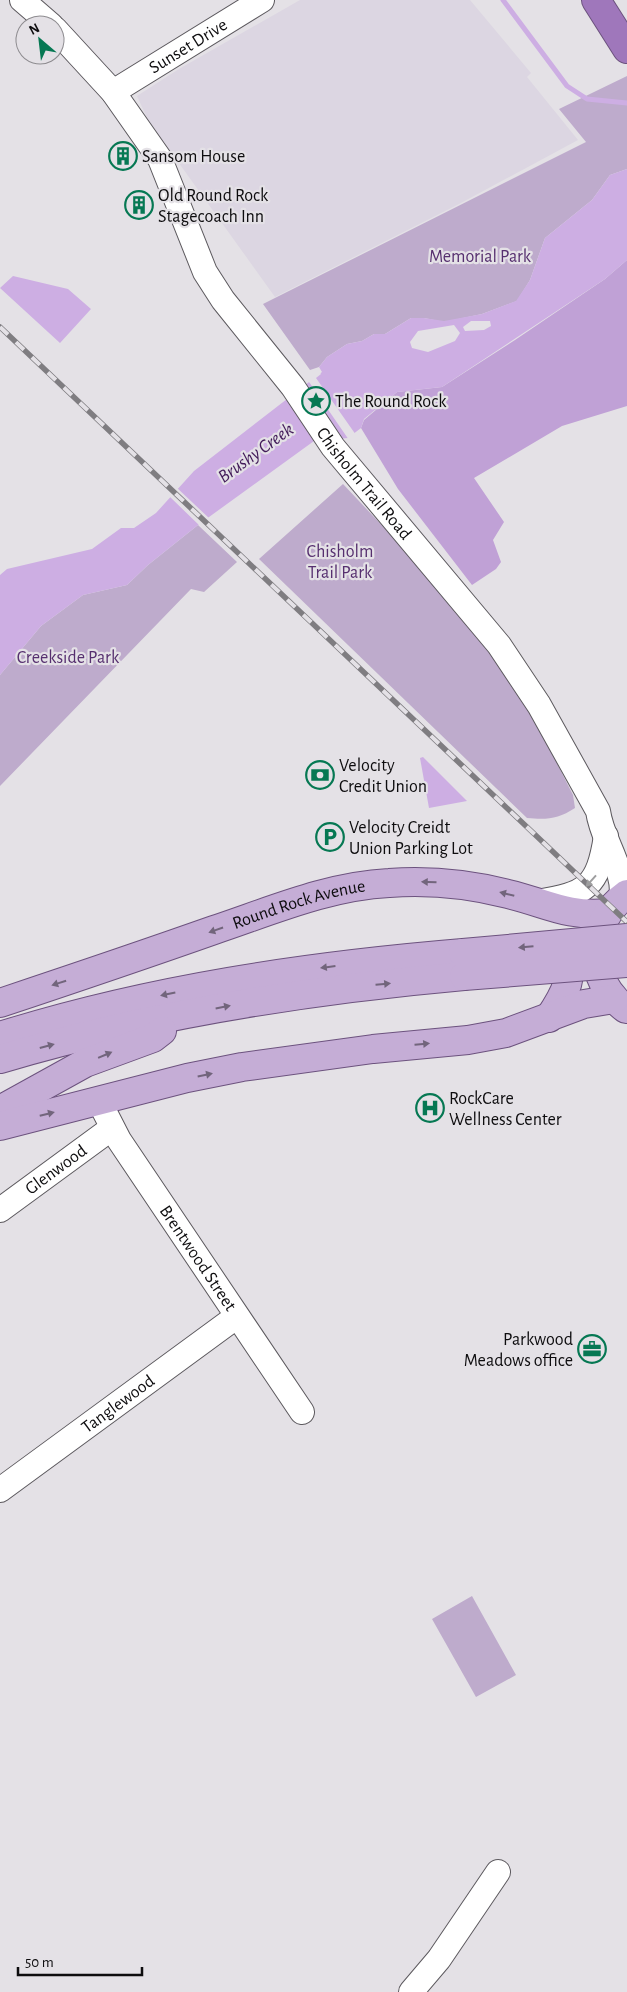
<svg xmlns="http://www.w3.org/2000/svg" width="627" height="1992" viewBox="0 0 627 1992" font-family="'Alegreya Sans',sans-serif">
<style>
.built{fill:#dcd6e2}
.green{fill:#beabcc}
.forest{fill:#c0a1d6}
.water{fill:#cdaee3;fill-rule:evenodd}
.pier{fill:#e4e1e6}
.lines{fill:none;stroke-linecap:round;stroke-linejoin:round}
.stream{stroke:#cdaee3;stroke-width:5}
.minor-casing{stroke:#5c595e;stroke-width:26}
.major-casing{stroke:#6c527e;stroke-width:30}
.highway-casing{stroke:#6c527e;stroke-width:30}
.minor{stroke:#fff;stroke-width:24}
.major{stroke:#c5add6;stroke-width:28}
.highway{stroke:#9f77bb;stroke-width:28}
.rail-casing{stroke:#7f7d81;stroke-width:5.5}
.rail{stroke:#e4e1e6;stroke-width:4;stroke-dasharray:11;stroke-linecap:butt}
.major-bridge-casing{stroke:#6c527e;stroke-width:30;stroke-linecap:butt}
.major-bridge{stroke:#c5add6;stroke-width:28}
.oneway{fill:#9e9e9f}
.oneway2{fill:#72657c}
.labels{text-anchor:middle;stroke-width:4.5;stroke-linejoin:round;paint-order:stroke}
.street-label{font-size:18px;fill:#0d0c0e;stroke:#e4e1e6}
.poi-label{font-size:18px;fill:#0d0c0e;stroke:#e4e1e6;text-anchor:start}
.park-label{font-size:18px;fill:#562f6f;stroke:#e4e1e6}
.water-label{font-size:19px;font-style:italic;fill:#421b59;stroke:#e4e1e6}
</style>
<rect width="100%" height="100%" fill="#e4e1e6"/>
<!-- built -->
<path class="built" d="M 300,0 L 470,0 L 531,73 L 527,77 L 578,140 L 461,203 L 275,297 L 148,120 L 137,96 L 179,69 Z"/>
<!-- green -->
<path class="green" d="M 627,76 L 627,169 L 610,175 L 592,200 L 545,238 L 530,280 L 517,301 L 482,314 L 444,322 L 424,318 L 411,318 L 385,334 L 374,334 L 362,341 L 347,344 L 327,357 L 319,367 L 310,370 L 263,304 L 586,142 L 559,109 Z
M 343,484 L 423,569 L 467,622 L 528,706 L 573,795 L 575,808 C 558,819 547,820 527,818 L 259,559 Z
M 198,525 L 237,562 L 204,592 L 191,589 L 0,786 L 0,675 L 41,626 L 83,595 L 127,585 L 148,565 Z
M 472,1596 L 516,1675 L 476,1697 L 432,1619 Z"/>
<!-- forest -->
<path class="forest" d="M 627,260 L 627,406 L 562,426 L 474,478 L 504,522 L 493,540 L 501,562 L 496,569 L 472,585 L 398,489 L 361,428 L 364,420 L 397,392 L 442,387 L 515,340 L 605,279 Z"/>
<!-- water -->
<path class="water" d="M 627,169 L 627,260 L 605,279 L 442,387 L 397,392 L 364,419 L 361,428 L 348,438 L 314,441 L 198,525 L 148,565 L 127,585 L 83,595 L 41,626 L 0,675 L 0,575 L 7,569 L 92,549 L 121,528 L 134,528 L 156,513 L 194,471 L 322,372 L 319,367 L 327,357 L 347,344 L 362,341 L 374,334 L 385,334 L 411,318 L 424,318 L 444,321 L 482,314 L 516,301 L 530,280 L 545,238 L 592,200 L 610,175 ZM 471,321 L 490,321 L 491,326 L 484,330 L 465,331 L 463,327 ZM 454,325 L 460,333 L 455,341 L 428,352 L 412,348 L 410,342 L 418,331 Z
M 13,276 L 68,289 L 91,309 L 60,343 L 0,288 Z
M 423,757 L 467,801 L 429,808 L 420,758 Z"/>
<!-- pier -->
<path class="pier" d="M 319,371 L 321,374 L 316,378 L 356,435 L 349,440 L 307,379 Z
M 176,487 L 210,519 L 200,526 L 169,496 Z"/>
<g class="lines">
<!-- stream -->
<path class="stream" d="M 503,0 L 567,86 L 587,99 L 627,103"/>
<defs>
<g id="minor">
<path d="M 22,0 L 51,25"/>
<path id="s1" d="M 55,29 L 113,92 L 160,159 L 205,272 L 223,300 L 293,387 L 333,447 L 499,645 L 539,705 L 598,811 C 602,841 624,865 622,898"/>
<path id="s2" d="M 113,92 L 262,0"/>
<path d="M 537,902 C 587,894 598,887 606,836"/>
<path id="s3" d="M 99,1101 L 119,1140 L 302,1412"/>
<path id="s4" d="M 0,1210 L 112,1128"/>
<path id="s5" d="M 0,1490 L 236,1317"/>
<path d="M 411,1992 L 439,1959 L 498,1872"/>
</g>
<g id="major">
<path id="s6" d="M 0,1003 C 72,979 143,955 214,930 C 271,911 328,886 389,883 C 430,880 469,884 508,894 C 546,903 567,917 607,913"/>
<path d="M 626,1009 C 586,980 586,923 627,894"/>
<path d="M 549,1018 C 566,993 575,976 566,945"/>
<path d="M 0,1036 C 150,989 307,966 463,953"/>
<path d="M 0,1059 C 151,1014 307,990 464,976"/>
<path d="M 0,1110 L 85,1063 L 153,1038 L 162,1031"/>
<path d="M 0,1126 L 187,1078 L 242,1067 L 373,1049 L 468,1040 L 506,1033 L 584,1004 L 614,999"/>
</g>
<path id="highway" d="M 596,0 L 627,49"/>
</defs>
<!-- minor casing -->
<use href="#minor" class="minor-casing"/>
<!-- major casing -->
<use href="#major" class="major-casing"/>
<!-- highway casing -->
<use href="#highway" class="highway-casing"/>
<!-- minor -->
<use href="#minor" class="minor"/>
<!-- major -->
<use href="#major" class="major"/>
<!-- highway -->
<use href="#highway" class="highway"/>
<defs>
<path id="rail" d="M 0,327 L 627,922"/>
</defs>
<!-- rail casing -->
<use href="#rail" class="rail-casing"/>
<!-- rail -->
<use href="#rail" class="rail"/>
<defs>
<path id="major-bridge" d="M 463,953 L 627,938
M 464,976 L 627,963"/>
</defs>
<!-- major-bridge casing -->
<use href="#major-bridge" class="major-bridge-casing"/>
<!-- major-bridge -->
<use href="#major-bridge" class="major-bridge"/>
</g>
<!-- one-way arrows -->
<defs><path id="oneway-solid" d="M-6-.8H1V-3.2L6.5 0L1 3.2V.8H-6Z" transform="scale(1.25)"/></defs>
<use class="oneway" href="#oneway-solid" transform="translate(591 881) rotate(132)"/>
<g class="oneway2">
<use href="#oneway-solid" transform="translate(429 882) rotate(-179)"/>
<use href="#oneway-solid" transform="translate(507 894) rotate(-166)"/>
<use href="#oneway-solid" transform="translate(216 930) rotate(161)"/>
<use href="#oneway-solid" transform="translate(526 947) rotate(175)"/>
<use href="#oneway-solid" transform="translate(328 967) rotate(173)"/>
<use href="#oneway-solid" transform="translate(59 983) rotate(162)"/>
<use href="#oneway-solid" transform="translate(383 984) rotate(-5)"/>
<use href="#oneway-solid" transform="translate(168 994) rotate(168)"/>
<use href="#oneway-solid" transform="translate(223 1007) rotate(-11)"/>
<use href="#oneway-solid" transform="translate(422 1044) rotate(-5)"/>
<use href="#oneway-solid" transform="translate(47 1046) rotate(-15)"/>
<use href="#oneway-solid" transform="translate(105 1055) rotate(-23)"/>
<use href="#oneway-solid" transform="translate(205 1075) rotate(-12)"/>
<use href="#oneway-solid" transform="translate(47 1114) rotate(-14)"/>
</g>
<!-- icons -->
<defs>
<symbol id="building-ring" viewBox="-11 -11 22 22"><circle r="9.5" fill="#e4e1e6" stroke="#067853" stroke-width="1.5"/><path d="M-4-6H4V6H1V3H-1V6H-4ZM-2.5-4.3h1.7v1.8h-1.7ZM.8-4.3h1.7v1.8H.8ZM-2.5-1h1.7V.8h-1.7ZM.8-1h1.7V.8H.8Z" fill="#067853"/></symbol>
<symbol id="sight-ring" viewBox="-11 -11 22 22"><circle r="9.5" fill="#e4e1e6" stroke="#067853" stroke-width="1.5"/><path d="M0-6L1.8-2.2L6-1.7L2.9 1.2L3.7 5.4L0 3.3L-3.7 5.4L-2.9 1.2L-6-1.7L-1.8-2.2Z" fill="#067853"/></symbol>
<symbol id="bank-ring" viewBox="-11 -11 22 22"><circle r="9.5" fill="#e4e1e6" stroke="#067853" stroke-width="1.5"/><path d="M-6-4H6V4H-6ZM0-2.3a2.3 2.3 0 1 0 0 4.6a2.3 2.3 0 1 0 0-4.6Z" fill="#067853"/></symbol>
<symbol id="parking-ring" viewBox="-11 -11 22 22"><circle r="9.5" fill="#e4e1e6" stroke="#067853" stroke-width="1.5"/><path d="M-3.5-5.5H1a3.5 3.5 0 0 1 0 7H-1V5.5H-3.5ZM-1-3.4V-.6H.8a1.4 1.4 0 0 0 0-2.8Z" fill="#067853"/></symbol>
<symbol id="hospital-ring" viewBox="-11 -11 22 22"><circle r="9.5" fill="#e4e1e6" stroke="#067853" stroke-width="1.5"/><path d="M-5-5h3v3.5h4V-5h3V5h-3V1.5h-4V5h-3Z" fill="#067853"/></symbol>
<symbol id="office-ring" viewBox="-11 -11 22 22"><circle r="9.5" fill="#e4e1e6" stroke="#067853" stroke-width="1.5"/><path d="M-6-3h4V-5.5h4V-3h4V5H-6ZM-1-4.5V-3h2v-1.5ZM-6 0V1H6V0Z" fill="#067853"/></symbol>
</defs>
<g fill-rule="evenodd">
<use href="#building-ring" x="107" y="140" width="32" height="32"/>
<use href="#building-ring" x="123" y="189" width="32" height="32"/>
<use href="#sight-ring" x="300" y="385" width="32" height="32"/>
<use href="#bank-ring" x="304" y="759" width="32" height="32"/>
<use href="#parking-ring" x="314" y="821" width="32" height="32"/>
<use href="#hospital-ring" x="414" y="1092" width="32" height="32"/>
<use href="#office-ring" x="576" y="1333" width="32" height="32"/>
</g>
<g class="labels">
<!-- street labels -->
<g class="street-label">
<text dy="6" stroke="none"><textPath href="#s2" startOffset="88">Sunset Drive</textPath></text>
<text dy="6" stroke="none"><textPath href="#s1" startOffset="554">Chisholm Trail Road</textPath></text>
<text dy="6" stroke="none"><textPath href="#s6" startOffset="315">Round Rock Avenue</textPath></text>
<text dy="6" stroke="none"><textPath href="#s4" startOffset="69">Glenwood</textPath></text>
<text dy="6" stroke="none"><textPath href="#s3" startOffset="186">Brentwood Street</textPath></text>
<text dy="6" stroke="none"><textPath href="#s5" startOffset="146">Tanglewood</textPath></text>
</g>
<!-- poi labels -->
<g class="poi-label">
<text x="142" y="162">Sansom House</text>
<text x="158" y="201">Old Round Rock<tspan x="158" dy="21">Stagecoach Inn</tspan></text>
<text x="335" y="407">The Round Rock</text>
<text x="339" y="771">Velocity<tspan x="339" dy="21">Credit Union</tspan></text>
<text x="349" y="833">Velocity Creidt<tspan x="349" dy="21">Union Parking Lot</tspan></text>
<text x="449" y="1104">RockCare<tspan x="449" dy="21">Wellness Center</tspan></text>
<text x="573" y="1345" text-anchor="end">Parkwood<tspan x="573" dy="21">Meadows office</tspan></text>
</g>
<!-- park labels -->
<g class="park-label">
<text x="480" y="262">Memorial Park</text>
<text x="340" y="557">Chisholm<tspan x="340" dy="21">Trail Park</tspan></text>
<text x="68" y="663">Creekside Park</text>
</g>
<!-- water labels -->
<g class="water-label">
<text transform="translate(255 452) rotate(-36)" y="7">Brushy Creek</text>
</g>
</g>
<!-- north arrow -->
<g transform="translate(40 40) rotate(332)"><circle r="24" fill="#e4e1e6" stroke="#8e8c90"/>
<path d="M0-4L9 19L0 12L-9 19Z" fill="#067853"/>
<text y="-8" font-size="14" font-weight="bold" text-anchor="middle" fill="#0d0c0e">N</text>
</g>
<!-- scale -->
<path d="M18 1967v8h124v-8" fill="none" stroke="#0d0c0e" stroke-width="2.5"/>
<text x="25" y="1967" font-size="15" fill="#0d0c0e" stroke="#e4e1e6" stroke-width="4" paint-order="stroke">50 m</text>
</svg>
